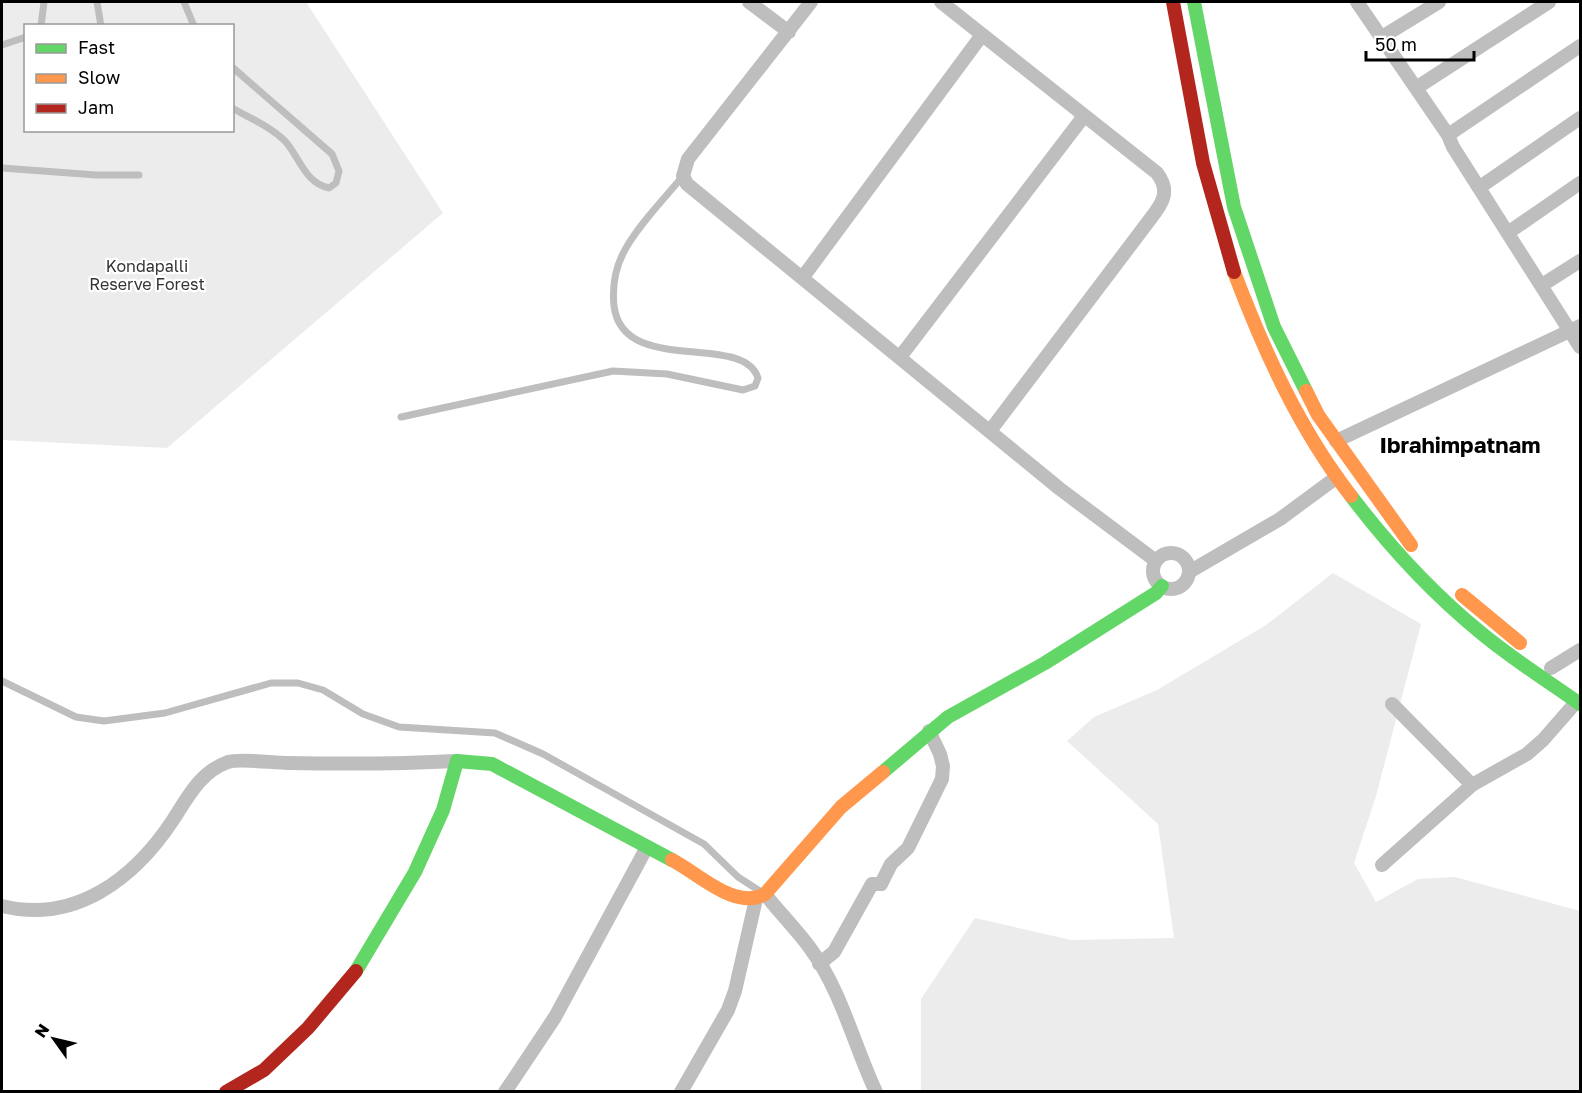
<svg xmlns="http://www.w3.org/2000/svg" width="1582" height="1093" viewBox="0 0 1582 1093" font-family="'Golos Text',sans-serif">
<style>
.green{fill:#ececec;fill-rule:evenodd}
.lines{fill:none;stroke-linecap:round;stroke-linejoin:round}
.lane{stroke:#bebebe;stroke-width:7}
.street{stroke:#bebebe;stroke-width:14}
.fast{stroke:#63d668;stroke-width:14}
.slow{stroke:#ff974d;stroke-width:14}
.jam{stroke:#b3261e;stroke-width:14}
.labels{text-anchor:middle;stroke-width:4.5;stroke-linejoin:round;paint-order:stroke}
.park-label{font-size:16px;fill:#333;stroke:#fff}
.district-label{font-size:22px;font-weight:bold;fill:#000;stroke:#fff}
</style>
<rect width="100%" height="100%" fill="#fff"/>
<!-- green -->
<path class="green" d="M 2,2 L 306,2 L 443,213 L 167,448 L 2,440 ZM 26,26 L 232,26 L 232,130 L 26,130 Z
M 1333,573 L 1421,624 L 1376,796 L 1354,863 L 1376,902 L 1418,879 L 1455,877 L 1580,911 L 1580,1091 L 921,1091 L 921,999 L 975,918 L 1071,940 L 1174,938 L 1158,824 L 1067,741 L 1094,717 L 1157,690 L 1266,625 Z"/>
<g class="lines">
<!-- lane -->
<path class="lane" d="M 97,2 L 101,26
M 184,2 L 194,26
M 41,26 L 44,2
M 2,45 L 26,37
M 232,67 L 332,154 L 339,171 L 336,183 L 329,188 C 305,183 300,158 285,141 C 271,127 250,118 232,108
M 2,168 L 96,175 L 139,175
M 401,417 L 613,371 L 667,374 L 743,390 L 755,386 L 758,378 C 743,331 623,377 614,306 C 612,286 616,265 626,248 C 641,222 664,199 683,176
M 2,681 L 76,717 L 104,721 L 165,713 L 271,683 L 298,683 L 323,690 L 363,714 L 399,727 L 495,733 L 543,754 L 704,844 L 738,877 L 763,893"/>
<!-- street -->
<path class="street" d="M 749,2 L 789,32
M 811,2 L 688,159 L 683,176 L 687,184 L 1060,489 L 1156,561
M 941,2 L 1157,173 C 1172,193 1161,205 1148,222 L 990,431
M 1357,2 L 1448,135 L 1453,147 L 1580,347
M 1382,37 L 1439,2
M 1416,88 L 1549,2
M 1448,135 L 1580,46
M 1480,187 L 1580,118
M 1509,232 L 1580,183
M 803,277 L 982,35
M 1542,285 L 1580,261
M 900,357 L 1084,116
M 1336,441 L 1580,326
M1153 571a18 18 0 1 1 36 0a18 18 0 1 1-36 0Z
M 1189,572 L 1280,519 L 1337,477
M 1551,668 L 1580,650
M 1392,704 L 1472,785
M 1382,865 L 1472,785 L 1527,754 L 1543,740 L 1577,701
M 765,894 C 779,912 796,929 810,948 C 841,990 854,1045 876,1092
M 2,906 C 75,924 134,879 173,820 C 188,797 200,772 228,762 C 241,758 273,763 288,763 C 344,764 400,764 457,761
M 819,964 L 834,952 L 872,884 L 881,884 L 891,864 L 908,848 L 942,779 L 943,766 L 940,754 L 929,731
M 505,1092 L 555,1017 L 647,847
M 681,1092 L 728,1010 L 735,991 L 756,899"/>
<!-- fast -->
<path class="fast" d="M 1194,2 L 1234,207 L 1274,327 L 1306,391
M 1351,496 C 1389,546 1431,592 1480,632 C 1511,658 1546,680 1580,704
M 883,772 L 948,717 L 1045,663 L 1156,593 L 1162,586
M 356,971 L 415,872 L 443,810 L 457,761 L 492,764 L 672,860"/>
<!-- slow -->
<path class="slow" d="M 1234,272 C 1264,351 1299,429 1351,496
M 1306,391 L 1318,415 L 1411,545
M 1462,595 L 1520,643
M 672,860 C 698,873 735,911 765,894 L 841,807 L 883,772"/>
<!-- jam -->
<path class="jam" d="M 1173,2 L 1203,163 L 1234,272
M 226,1092 L 264,1070 L 308,1028 L 356,971"/>
</g>
<g class="labels">
<!-- park labels -->
<g class="park-label">
<text x="147" y="272">Kondapalli<tspan x="147" dy="18">Reserve Forest</tspan></text>
</g>
<!-- district labels -->
<g class="district-label">
<text x="1460" y="453">Ibrahimpatnam</text>
</g>
</g>
<!-- border -->
<rect width="1582" height="1093" fill="none" stroke="#000000" stroke-width="6"/>
<!-- legend -->
<rect x="24" y="24" width="210" height="108" fill="#ffffff" stroke="#999999" stroke-width="1.5"/>
<rect x="36" y="44" width="30" height="9" fill="#63d668" stroke="#999999" stroke-width="1.5"/>
<text x="78" y="54" font-size="18" fill="#000000">Fast</text>
<rect x="36" y="74" width="30" height="9" fill="#ff974d" stroke="#999999" stroke-width="1.5"/>
<text x="78" y="84" font-size="18" fill="#000000">Slow</text>
<rect x="36" y="104" width="30" height="9" fill="#b3261e" stroke="#999999" stroke-width="1.5"/>
<text x="78" y="114" font-size="18" fill="#000000">Jam</text>
<!-- north arrow -->
<g transform="translate(54 1039) rotate(304)" stroke="#ffffff" stroke-width="4.5" paint-order="stroke">
<path d="M0-4.5L10 22L0 15L-10 22Z" fill="#000000"/>
<text y="-9" font-size="16" font-weight="bold" text-anchor="middle" fill="#000000">N</text>
</g>
<!-- scale -->
<path d="M1366 51v9h108v-9" fill="none" stroke="#000000" stroke-width="3"/>
<text x="1375" y="51" font-size="18" fill="#000000" stroke="#ffffff" stroke-width="4.5" paint-order="stroke">50 m</text>
</svg>
